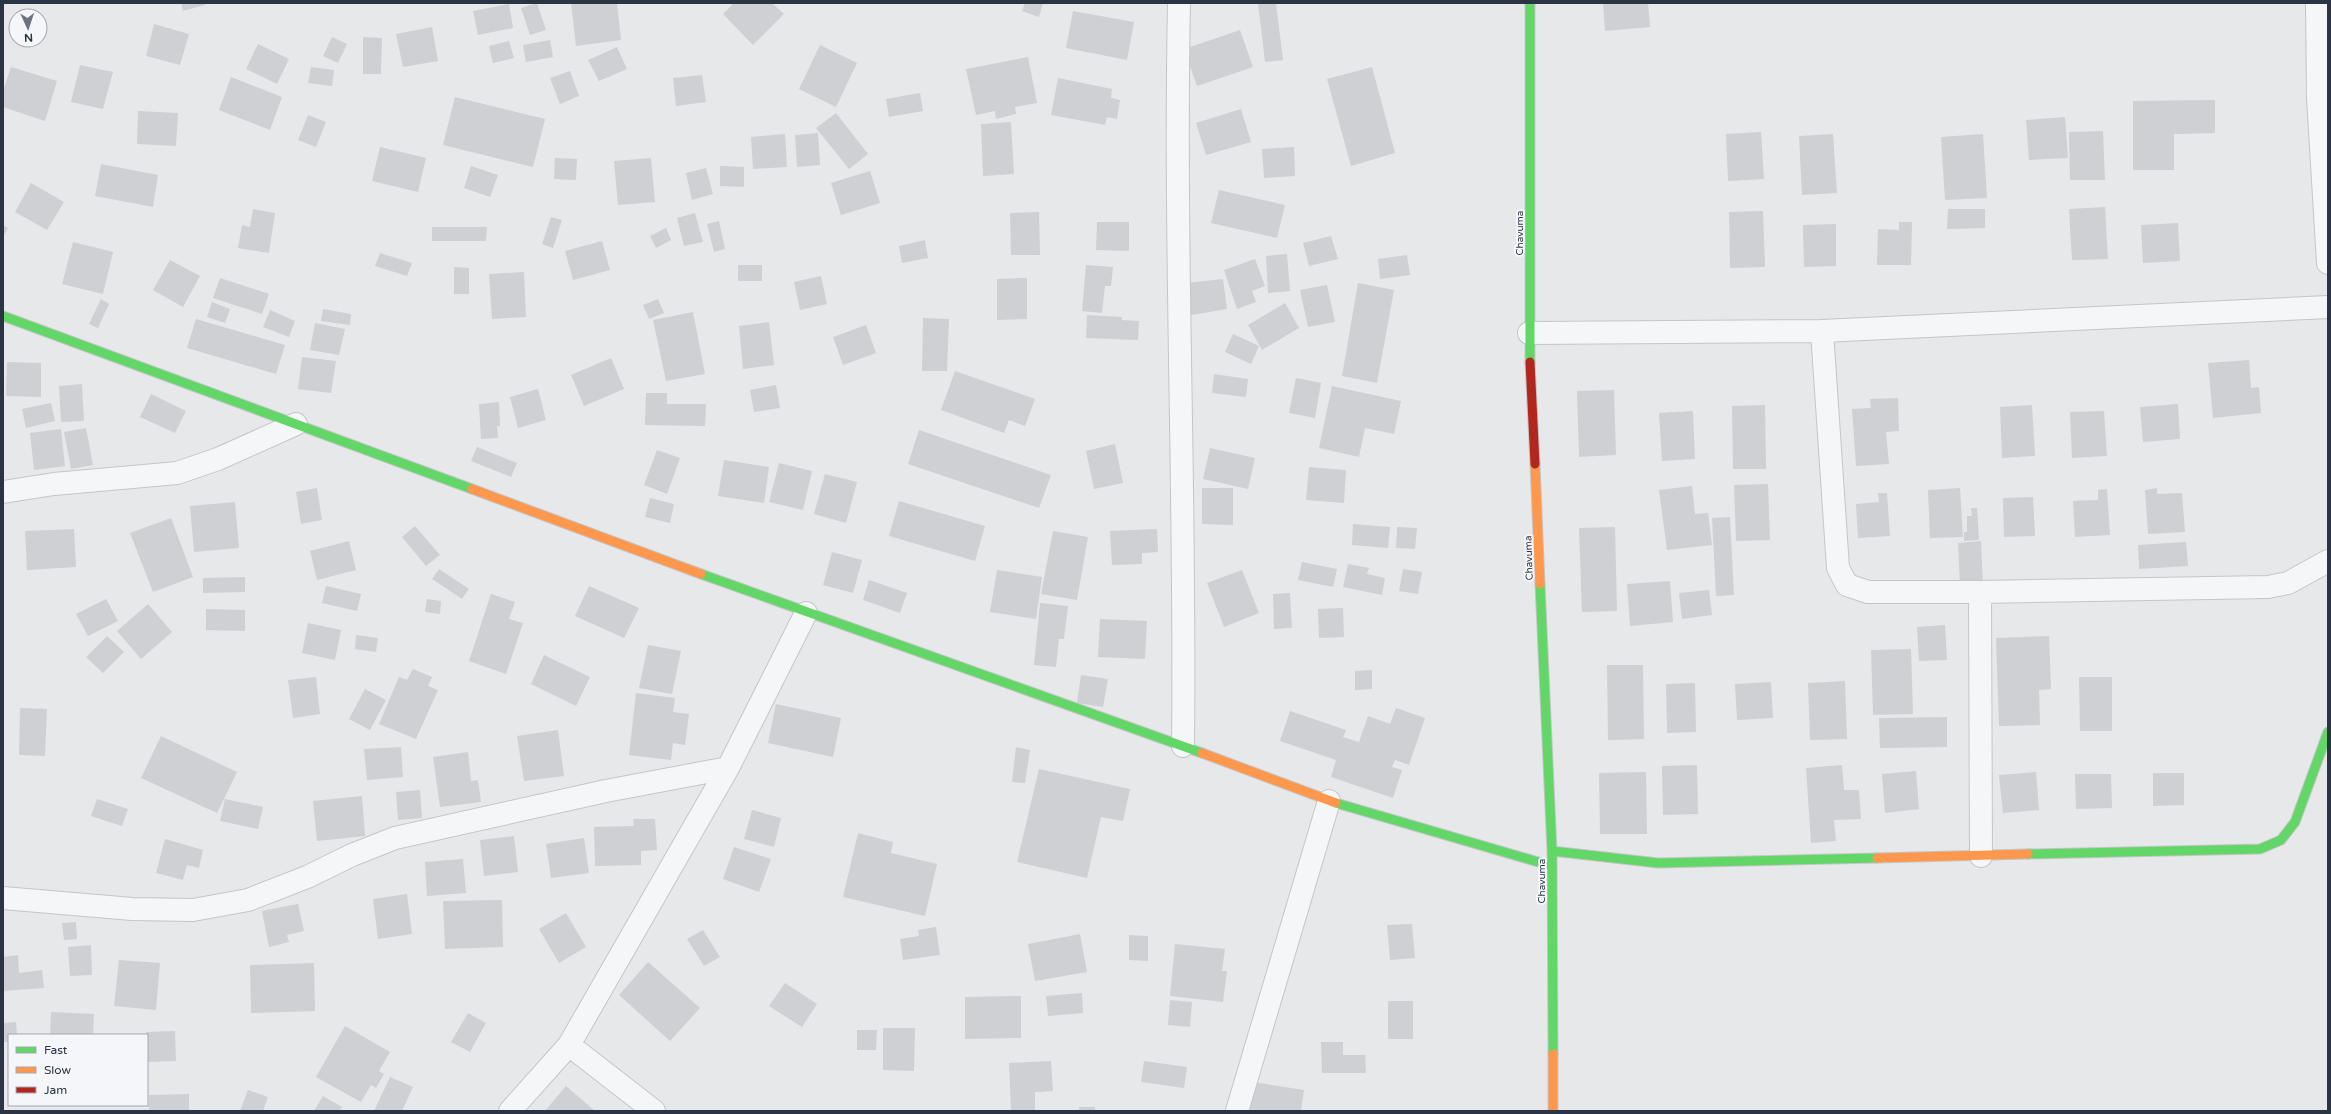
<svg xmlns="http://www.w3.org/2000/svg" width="2331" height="1114" viewBox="0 0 2331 1114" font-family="'Varela Round',sans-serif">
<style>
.building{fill:#ced0d3}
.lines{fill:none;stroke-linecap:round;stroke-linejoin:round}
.street-casing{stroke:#c4c6c8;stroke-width:24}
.fast-casing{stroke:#c4c6c8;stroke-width:11}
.slow-casing{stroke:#c4c6c8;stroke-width:11}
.jam-casing{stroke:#c4c6c8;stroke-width:11}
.street{stroke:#f5f6f7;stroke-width:22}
.fast{stroke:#63d668;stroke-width:9}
.slow{stroke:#ff974d;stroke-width:9}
.jam{stroke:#b3261e;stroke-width:9}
.labels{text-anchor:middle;stroke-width:4;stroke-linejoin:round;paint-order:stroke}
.street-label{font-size:10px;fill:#2b3445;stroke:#f4f6f9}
</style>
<rect width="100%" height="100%" fill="#e6e8ea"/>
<!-- building -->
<path class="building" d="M 181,3 L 205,3 L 205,5 L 183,11 Z
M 537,3 L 546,30 L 530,35 L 521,8 Z
M 571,3 L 617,3 L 621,40 L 576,46 Z
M 734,3 L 772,3 L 784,14 L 753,45 L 723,14 Z
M 1025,3 L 1043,3 L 1039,17 L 1022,11 Z
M 1258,3 L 1276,3 L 1283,60 L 1265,62 Z
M 1603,3 L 1648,3 L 1650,27 L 1605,31 Z
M 509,4 L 513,28 L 478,35 L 473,11 Z
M 1073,11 L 1134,22 L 1127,60 L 1066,48 Z
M 154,24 L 189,34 L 180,65 L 146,56 Z
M 432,27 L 438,61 L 403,67 L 396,34 Z
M 1240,30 L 1253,67 L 1197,86 L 1184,49 Z
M 332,37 L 347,44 L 338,63 L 323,56 Z
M 363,37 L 382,38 L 381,74 L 363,74 Z
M 550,40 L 553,57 L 526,62 L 523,45 Z
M 509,41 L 514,58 L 493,63 L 489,46 Z
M 258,44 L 289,59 L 277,84 L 246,69 Z
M 820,45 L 857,63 L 836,107 L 799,89 Z
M 617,47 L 627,69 L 599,81 L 588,60 Z
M 1028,57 L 1037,103 L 1015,107 L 1016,114 L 996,119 L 995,111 L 976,115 L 966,69 Z
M 80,65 L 113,72 L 103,109 L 71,102 Z
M 11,67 L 57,81 L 45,121 L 3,107 L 3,91 Z
M 311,67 L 334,70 L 332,86 L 308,83 Z
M 1372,67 L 1395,153 L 1351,166 L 1327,79 Z
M 570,71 L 579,96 L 560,104 L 550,78 Z
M 702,75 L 706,102 L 676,106 L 673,78 Z
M 231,77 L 282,97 L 270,130 L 219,110 Z
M 1058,78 L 1112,89 L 1111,98 L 1120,100 L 1117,119 L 1107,117 L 1105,125 L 1051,115 Z
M 920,93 L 923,111 L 889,117 L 886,99 Z
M 455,97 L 545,119 L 533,167 L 443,145 Z
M 2215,100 L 2215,133 L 2174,134 L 2174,170 L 2133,170 L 2133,101 Z
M 1241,109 L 1251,142 L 1206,155 L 1196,123 Z
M 138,111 L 178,113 L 176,146 L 137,144 Z
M 836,113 L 868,154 L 849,169 L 816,128 Z
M 308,115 L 326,122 L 316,147 L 298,140 Z
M 2065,117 L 2068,158 L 2029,160 L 2026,120 Z
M 1011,122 L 1014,174 L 983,176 L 981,124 Z
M 2103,131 L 2105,180 L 2070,180 L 2069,132 Z
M 1761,132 L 1764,179 L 1728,181 L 1726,134 Z
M 818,133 L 820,165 L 797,167 L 795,135 Z
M 785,134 L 787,167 L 753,169 L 751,137 Z
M 1833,134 L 1837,193 L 1802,195 L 1799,136 Z
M 1983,134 L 1987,198 L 1945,200 L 1941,137 Z
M 380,147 L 426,158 L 418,192 L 372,181 Z
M 1294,147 L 1295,176 L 1264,178 L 1262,149 Z
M 555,158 L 577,159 L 576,180 L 554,179 Z
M 651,158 L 655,202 L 618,205 L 614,161 Z
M 101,164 L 158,175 L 153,207 L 95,196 Z
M 471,166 L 498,175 L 490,197 L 464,188 Z
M 720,166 L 744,167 L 744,187 L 720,186 Z
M 706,168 L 713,194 L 692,200 L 686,173 Z
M 870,171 L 880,203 L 841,215 L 831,183 Z
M 31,183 L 64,202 L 47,230 L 15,212 Z
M 1219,190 L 1285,205 L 1277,238 L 1211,223 Z
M 2105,207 L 2108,259 L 2072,260 L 2069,209 Z
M 253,209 L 275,213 L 269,253 L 238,248 L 242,225 L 250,227 Z
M 1948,209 L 1985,209 L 1985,228 L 1947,229 Z
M 1763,211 L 1765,267 L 1730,268 L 1729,212 Z
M 1039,212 L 1040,255 L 1011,255 L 1010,213 Z
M 695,213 L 703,242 L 684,246 L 677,218 Z
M 551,217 L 562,220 L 553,248 L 542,244 Z
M 719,221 L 725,249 L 714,252 L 707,224 Z
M 1097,222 L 1129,222 L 1129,251 L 1096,250 Z
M 1899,222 L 1912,222 L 1911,265 L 1877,265 L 1878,229 L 1899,230 Z
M 2178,223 L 2180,261 L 2143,263 L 2141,225 Z
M 1836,224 L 1836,266 L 1804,267 L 1803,225 Z
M 3,225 L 8,228 L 3,237 Z
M 432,227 L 487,227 L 486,241 L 432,241 Z
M 666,228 L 671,240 L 656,248 L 650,236 Z
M 1331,236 L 1338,259 L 1309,266 L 1303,243 Z
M 925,240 L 928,258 L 902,263 L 899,246 Z
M 602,241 L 610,270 L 573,280 L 565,251 Z
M 73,242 L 113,252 L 103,294 L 62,284 Z
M 380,253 L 412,263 L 407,276 L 375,266 Z
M 1287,254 L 1290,291 L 1268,293 L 1266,256 Z
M 1407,255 L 1410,275 L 1380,279 L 1378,259 Z
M 1255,259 L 1265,286 L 1252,291 L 1256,302 L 1237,309 L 1224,270 Z
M 170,260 L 200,276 L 183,307 L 153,290 Z
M 738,265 L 762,265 L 762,281 L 738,281 Z
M 1086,265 L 1113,267 L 1111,286 L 1105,286 L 1102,313 L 1082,311 Z
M 454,267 L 469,268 L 469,294 L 454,294 Z
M 524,272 L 526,317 L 492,319 L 489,274 Z
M 821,276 L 827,304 L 800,310 L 794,282 Z
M 220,278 L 269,294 L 262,314 L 213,298 Z
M 1027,278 L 1027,319 L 997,320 L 997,279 Z
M 1223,279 L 1227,309 L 1191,315 L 1186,283 Z
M 1358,283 L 1394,290 L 1377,383 L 1342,376 Z
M 1327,285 L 1335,322 L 1308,327 L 1300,290 Z
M 101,299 L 109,304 L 98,328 L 89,324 Z
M 658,299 L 664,313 L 649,319 L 643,305 Z
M 212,302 L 230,309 L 225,323 L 207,317 Z
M 1285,303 L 1299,328 L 1262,350 L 1248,325 Z
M 323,309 L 351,314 L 350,325 L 321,321 Z
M 270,310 L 295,321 L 289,337 L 263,327 Z
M 693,312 L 705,374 L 666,381 L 653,320 Z
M 1087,315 L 1122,317 L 1122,320 L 1139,321 L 1138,340 L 1086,338 Z
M 923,318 L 949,319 L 947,371 L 922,371 Z
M 196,319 L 285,345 L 276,374 L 187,348 Z
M 769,322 L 774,365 L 743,369 L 739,326 Z
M 315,323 L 345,329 L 339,355 L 310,350 Z
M 866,325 L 876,353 L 843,365 L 833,337 Z
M 1233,334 L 1259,346 L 1251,364 L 1225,352 Z
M 302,357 L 336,361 L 331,393 L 298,389 Z
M 611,358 L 624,389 L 584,406 L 571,375 Z
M 2249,360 L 2251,388 L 2259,387 L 2261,413 L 2213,418 L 2208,363 Z
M 7,362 L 41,363 L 41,397 L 6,396 Z
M 955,371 L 1035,399 L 1025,426 L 1009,420 L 1004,433 L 941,410 Z
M 1214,374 L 1248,379 L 1246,397 L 1212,393 Z
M 1296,378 L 1321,383 L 1315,418 L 1289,413 Z
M 82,384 L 84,421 L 61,422 L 59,386 Z
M 776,385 L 780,408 L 754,412 L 750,390 Z
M 1332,386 L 1401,401 L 1394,434 L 1365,428 L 1359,457 L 1319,448 Z
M 538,389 L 546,420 L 518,428 L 510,397 Z
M 1614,390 L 1616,455 L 1579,457 L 1577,391 Z
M 646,393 L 667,393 L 667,404 L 706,404 L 705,426 L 645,425 Z
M 151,394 L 186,411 L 175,433 L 140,417 Z
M 1898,398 L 1899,431 L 1886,432 L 1889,464 L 1856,466 L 1852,409 L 1871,408 L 1870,399 Z
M 499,402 L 500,426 L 497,426 L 498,438 L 481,439 L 479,404 Z
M 51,403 L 55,421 L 26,428 L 22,409 Z
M 2178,404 L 2180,439 L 2143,442 L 2140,407 Z
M 1765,405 L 1766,469 L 1733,469 L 1732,406 Z
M 2032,405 L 2035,456 L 2002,458 L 2000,407 Z
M 1693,411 L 1695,459 L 1662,461 L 1659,413 Z
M 2104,411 L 2107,456 L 2072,458 L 2070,412 Z
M 86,428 L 93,465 L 71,469 L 64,432 Z
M 61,429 L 65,466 L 34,470 L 30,433 Z
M 919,430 L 1051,475 L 1039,508 L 908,464 Z
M 1115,444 L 1123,483 L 1094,489 L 1086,451 Z
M 477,447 L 517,463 L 511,477 L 471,461 Z
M 1210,448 L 1255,458 L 1248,489 L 1203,479 Z
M 657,450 L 680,458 L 667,494 L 644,485 Z
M 724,460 L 769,467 L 764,503 L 718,496 Z
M 779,463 L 812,471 L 803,510 L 769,502 Z
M 1309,467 L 1346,470 L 1344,503 L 1306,500 Z
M 825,474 L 857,482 L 846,523 L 814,514 Z
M 1768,484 L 1770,540 L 1736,541 L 1734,485 Z
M 1692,486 L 1695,514 L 1708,513 L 1712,545 L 1667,550 L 1659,490 Z
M 317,488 L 322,520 L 301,524 L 296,492 Z
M 1202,488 L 1233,488 L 1233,525 L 1202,524 Z
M 1960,488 L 1963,537 L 1930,538 L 1928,490 Z
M 2157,488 L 2157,494 L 2182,493 L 2185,532 L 2148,534 L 2145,490 Z
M 2107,489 L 2110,535 L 2075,537 L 2073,501 L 2098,500 L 2098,490 Z
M 1878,493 L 1887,493 L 1890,536 L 1858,538 L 1856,504 L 1879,502 Z
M 2033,497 L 2035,536 L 2004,537 L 2003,498 Z
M 650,498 L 674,504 L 670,523 L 645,517 Z
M 899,501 L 985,526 L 975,561 L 889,536 Z
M 235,502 L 239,548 L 194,552 L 190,506 Z
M 1971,508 L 1977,508 L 1979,540 L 1964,541 L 1964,532 L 1967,532 L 1967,516 L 1972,516 Z
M 1730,517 L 1734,595 L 1716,596 L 1712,518 Z
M 171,518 L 193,577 L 153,592 L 130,533 Z
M 1353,524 L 1390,527 L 1388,548 L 1352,545 Z
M 415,526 L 440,555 L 426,566 L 402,537 Z
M 1397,527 L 1417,528 L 1415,549 L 1396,548 Z
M 1615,527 L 1617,611 L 1582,612 L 1579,528 Z
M 74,529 L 76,567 L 27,570 L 25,531 Z
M 1157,529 L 1158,552 L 1142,553 L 1142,564 L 1112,565 L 1110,531 Z
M 1053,531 L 1088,537 L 1077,600 L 1041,594 Z
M 349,541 L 356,570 L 317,580 L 310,551 Z
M 1981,541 L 1983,585 L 1960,586 L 1958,543 Z
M 2186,542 L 2188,566 L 2139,569 L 2138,545 Z
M 832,552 L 862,560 L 853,593 L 823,585 Z
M 1302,562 L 1337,569 L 1333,587 L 1298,580 Z
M 1348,564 L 1369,568 L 1367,574 L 1385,578 L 1382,595 L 1343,587 Z
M 439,569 L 469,589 L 462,599 L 432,579 Z
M 1403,569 L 1422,572 L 1418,594 L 1399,591 Z
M 997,570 L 1042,577 L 1036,619 L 990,612 Z
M 1242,570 L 1259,613 L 1224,627 L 1207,583 Z
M 245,577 L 245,592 L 203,593 L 203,578 Z
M 869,580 L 907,593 L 900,613 L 863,600 Z
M 1670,581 L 1673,622 L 1630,626 L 1627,584 Z
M 326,586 L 361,594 L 357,611 L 322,603 Z
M 589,586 L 639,608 L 624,638 L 575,616 Z
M 1709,590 L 1712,615 L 1682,619 L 1679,593 Z
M 1290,593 L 1292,628 L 1274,629 L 1273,594 Z
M 491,594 L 515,602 L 509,619 L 523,623 L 506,674 L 469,661 Z
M 106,599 L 118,621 L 88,636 L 76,614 Z
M 427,599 L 441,601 L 440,614 L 425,612 Z
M 1040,603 L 1068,606 L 1064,639 L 1059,639 L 1056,667 L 1034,665 Z
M 148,604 L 172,632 L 141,659 L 117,631 Z
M 1343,608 L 1344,637 L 1319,638 L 1318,609 Z
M 206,609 L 245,610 L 245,631 L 206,630 Z
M 1100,619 L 1147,621 L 1145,659 L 1098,657 Z
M 308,623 L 341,630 L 335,660 L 302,653 Z
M 1945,625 L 1947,660 L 1919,661 L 1917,627 Z
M 356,635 L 378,638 L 376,652 L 355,649 Z
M 107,636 L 124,652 L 103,673 L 86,657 Z
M 2049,636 L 2051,689 L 2039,690 L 2040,725 L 1999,726 L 1996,638 Z
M 648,645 L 681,651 L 672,694 L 639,688 Z
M 1911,649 L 1913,714 L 1873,715 L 1871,650 Z
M 544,655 L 590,677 L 576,706 L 531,684 Z
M 1607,665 L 1643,665 L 1644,739 L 1608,740 Z
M 413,669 L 432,677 L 428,686 L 438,690 L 416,739 L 379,724 L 399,677 L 407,680 Z
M 1372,670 L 1372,689 L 1355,690 L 1355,671 Z
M 1081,675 L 1108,679 L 1103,707 L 1077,703 Z
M 316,677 L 320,714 L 293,718 L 288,680 Z
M 2079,677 L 2112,677 L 2112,731 L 2080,731 Z
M 1845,681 L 1847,739 L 1810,740 L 1808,683 Z
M 1771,682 L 1773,718 L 1737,720 L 1735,684 Z
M 1695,683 L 1696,732 L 1667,733 L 1666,684 Z
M 365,689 L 386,700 L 370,730 L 349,719 Z
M 636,693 L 675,698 L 673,712 L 689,714 L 685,745 L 673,743 L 671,760 L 629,755 Z
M 776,704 L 841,718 L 833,757 L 768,743 Z
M 20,708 L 47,709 L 45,756 L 19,755 Z
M 1396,708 L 1425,718 L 1409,765 L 1395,760 L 1392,767 L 1402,770 L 1393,798 L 1331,777 L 1336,760 L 1280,741 L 1290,711 L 1346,730 L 1343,737 L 1359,742 L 1368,716 L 1390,724 Z
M 1947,717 L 1947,747 L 1880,748 L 1879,718 Z
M 558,730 L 564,776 L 524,781 L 517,736 Z
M 161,736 L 237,772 L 217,813 L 141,778 Z
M 401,747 L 403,777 L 367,780 L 364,749 Z
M 1016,747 L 1030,750 L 1025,783 L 1012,782 Z
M 468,752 L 471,781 L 478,780 L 481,802 L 440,807 L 433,757 Z
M 1697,765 L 1698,814 L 1663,815 L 1662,766 Z
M 1842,765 L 1844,790 L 1859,790 L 1861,819 L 1834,820 L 1836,841 L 1811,843 L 1806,768 Z
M 1039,769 L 1130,789 L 1123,821 L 1101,817 L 1087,878 L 1017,862 Z
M 1916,771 L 1919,809 L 1885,813 L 1882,774 Z
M 1646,772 L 1647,834 L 1600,834 L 1599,773 Z
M 2036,772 L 2039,810 L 2003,813 L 1999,775 Z
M 2153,773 L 2184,773 L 2184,805 L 2153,806 Z
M 2075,774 L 2111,774 L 2112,808 L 2076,809 Z
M 420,790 L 422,818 L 398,820 L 396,792 Z
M 362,796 L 365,836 L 317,841 L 313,801 Z
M 97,799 L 128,809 L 122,826 L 91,816 Z
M 225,799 L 263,807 L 258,829 L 220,821 Z
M 752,810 L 781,818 L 774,847 L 744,839 Z
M 633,819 L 655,819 L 657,850 L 641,851 L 641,865 L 595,866 L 594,827 L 634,826 Z
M 858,833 L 893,842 L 891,853 L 937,864 L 925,916 L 843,897 Z
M 514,836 L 518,872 L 484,876 L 480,840 Z
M 584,838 L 589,873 L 551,878 L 546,844 Z
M 165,839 L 203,850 L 199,868 L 187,865 L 183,880 L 156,873 Z
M 734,847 L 771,859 L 759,892 L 723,879 Z
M 463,859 L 466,893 L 427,896 L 425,862 Z
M 407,894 L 412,934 L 378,939 L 373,899 Z
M 502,900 L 503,947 L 445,949 L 443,901 Z
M 298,904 L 304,931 L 287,935 L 289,942 L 269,947 L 262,911 Z
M 566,913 L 586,947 L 559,963 L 539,929 Z
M 76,922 L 77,939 L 64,940 L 62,923 Z
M 1412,924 L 1415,958 L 1390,960 L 1387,925 Z
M 936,927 L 940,955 L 903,960 L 900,939 L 919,936 L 918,930 Z
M 703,930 L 720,957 L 704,966 L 687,939 Z
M 1080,934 L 1087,972 L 1035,981 L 1028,944 Z
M 1129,935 L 1148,936 L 1148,961 L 1129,960 Z
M 1175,944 L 1225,949 L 1222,971 L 1227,971 L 1223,1002 L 1170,996 Z
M 91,945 L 92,975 L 70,976 L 68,947 Z
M 18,955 L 19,973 L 42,970 L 44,988 L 3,991 L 3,957 Z
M 119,960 L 160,963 L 156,1010 L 114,1006 Z
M 648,962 L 700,1008 L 670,1041 L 619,995 Z
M 314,963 L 315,1011 L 251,1013 L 250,965 Z
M 785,983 L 817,1004 L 802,1027 L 769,1006 Z
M 1082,993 L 1083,1013 L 1048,1016 L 1046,996 Z
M 1021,996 L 1021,1038 L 965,1039 L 965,997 Z
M 1170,1000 L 1192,1002 L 1190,1027 L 1168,1025 Z
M 1388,1001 L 1413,1001 L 1413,1039 L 1388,1039 Z
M 51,1012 L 94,1014 L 93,1035 L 50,1035 Z
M 468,1013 L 486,1023 L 470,1052 L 451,1042 Z
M 16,1022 L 17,1035 L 9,1035 L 9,1042 L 3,1042 L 3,1023 Z
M 345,1026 L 390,1052 L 379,1071 L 384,1074 L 376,1088 L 371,1085 L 361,1102 L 316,1077 Z
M 883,1028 L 915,1028 L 914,1071 L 883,1070 Z
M 857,1030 L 877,1030 L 876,1050 L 857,1050 Z
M 175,1031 L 176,1061 L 147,1062 L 146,1032 Z
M 1321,1042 L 1343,1042 L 1343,1055 L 1365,1055 L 1366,1073 L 1322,1073 Z
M 1051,1061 L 1053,1091 L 1035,1092 L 1035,1111 L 1011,1111 L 1009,1063 Z
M 1144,1061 L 1187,1067 L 1184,1088 L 1141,1082 Z
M 390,1077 L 413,1087 L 402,1111 L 374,1111 Z
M 1253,1082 L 1304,1090 L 1301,1111 L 1249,1111 Z
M 566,1086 L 595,1111 L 545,1111 Z
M 248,1090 L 268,1097 L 263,1111 L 240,1111 Z
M 189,1094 L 189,1111 L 149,1111 L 149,1095 Z
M 323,1096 L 342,1107 L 339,1111 L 314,1111 Z
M 1079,1107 L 1095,1107 L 1095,1111 L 1079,1111 Z"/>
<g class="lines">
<defs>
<path id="street" d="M 1179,3 C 1174,251 1186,498 1183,746
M 2317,3 L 2318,98 L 2328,263
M 1822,331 L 1838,568 L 1847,585 L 1868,592 L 1980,592 L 2268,587 L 2288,583 L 2328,561
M 1529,333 L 1822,331 L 2328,307
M 3,492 L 54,484 L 177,473 L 218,459 L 296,424
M 1980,592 L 1981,856
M 3,898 L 132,909 L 193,910 L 248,900 L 307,877 L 352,855 L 395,838 L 606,791 L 728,768
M 569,1045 L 654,1111
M 510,1111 L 569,1045 L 728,768 L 806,613
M 1237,1111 L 1329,801"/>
<path id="fast" d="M 1530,3 L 1530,362
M 3,316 L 472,489
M 701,574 L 1202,753
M 1540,584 L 1552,851 L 1553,1054
M 1336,803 L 1552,866
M 1552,851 L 1658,863 L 1877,858
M 2028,854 L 2260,849 L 2281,840 L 2295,822 L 2328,732"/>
<path id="slow" d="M 1535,464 L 1540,584
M 472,489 L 701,574
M 1202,753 L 1336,803
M 1877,858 L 2028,854
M 1553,1054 L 1553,1111"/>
<path id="jam" d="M 1530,362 L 1535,464"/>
</defs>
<!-- street casing -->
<use href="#street" class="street-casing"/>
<!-- fast casing -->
<use href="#fast" class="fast-casing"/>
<!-- slow casing -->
<use href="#slow" class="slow-casing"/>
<!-- jam casing -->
<use href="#jam" class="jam-casing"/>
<!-- street -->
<use href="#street" class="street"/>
<!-- fast -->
<use href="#fast" class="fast"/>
<!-- slow -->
<use href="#slow" class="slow"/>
<!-- jam -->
<use href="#jam" class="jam"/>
</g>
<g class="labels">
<!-- street labels -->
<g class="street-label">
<text transform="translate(1519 233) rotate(-90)" y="4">Chavuma</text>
<text transform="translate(1528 558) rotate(-92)" y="4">Chavuma</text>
<text transform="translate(1541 881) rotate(-90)" y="4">Chavuma</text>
</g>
</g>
<!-- border -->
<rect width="2331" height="1114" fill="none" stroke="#2b3445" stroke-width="8"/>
<!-- legend -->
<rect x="8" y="1034" width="140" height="72" fill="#f4f6f9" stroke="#a4a8b1"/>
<rect x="16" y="1047" width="20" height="6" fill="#63d668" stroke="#a4a8b1"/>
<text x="44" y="1054" font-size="12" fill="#2b3445">Fast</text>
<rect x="16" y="1067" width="20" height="6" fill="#ff974d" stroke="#a4a8b1"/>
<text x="44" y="1074" font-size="12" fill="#2b3445">Slow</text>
<rect x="16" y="1087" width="20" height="6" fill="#b3261e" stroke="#a4a8b1"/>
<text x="44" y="1094" font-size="12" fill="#2b3445">Jam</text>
<!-- north arrow -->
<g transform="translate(28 28) rotate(177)"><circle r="19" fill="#f4f6f9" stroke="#a4a8b1"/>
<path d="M0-3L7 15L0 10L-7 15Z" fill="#6c737f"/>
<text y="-6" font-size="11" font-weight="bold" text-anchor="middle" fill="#2b3445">N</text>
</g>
</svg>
